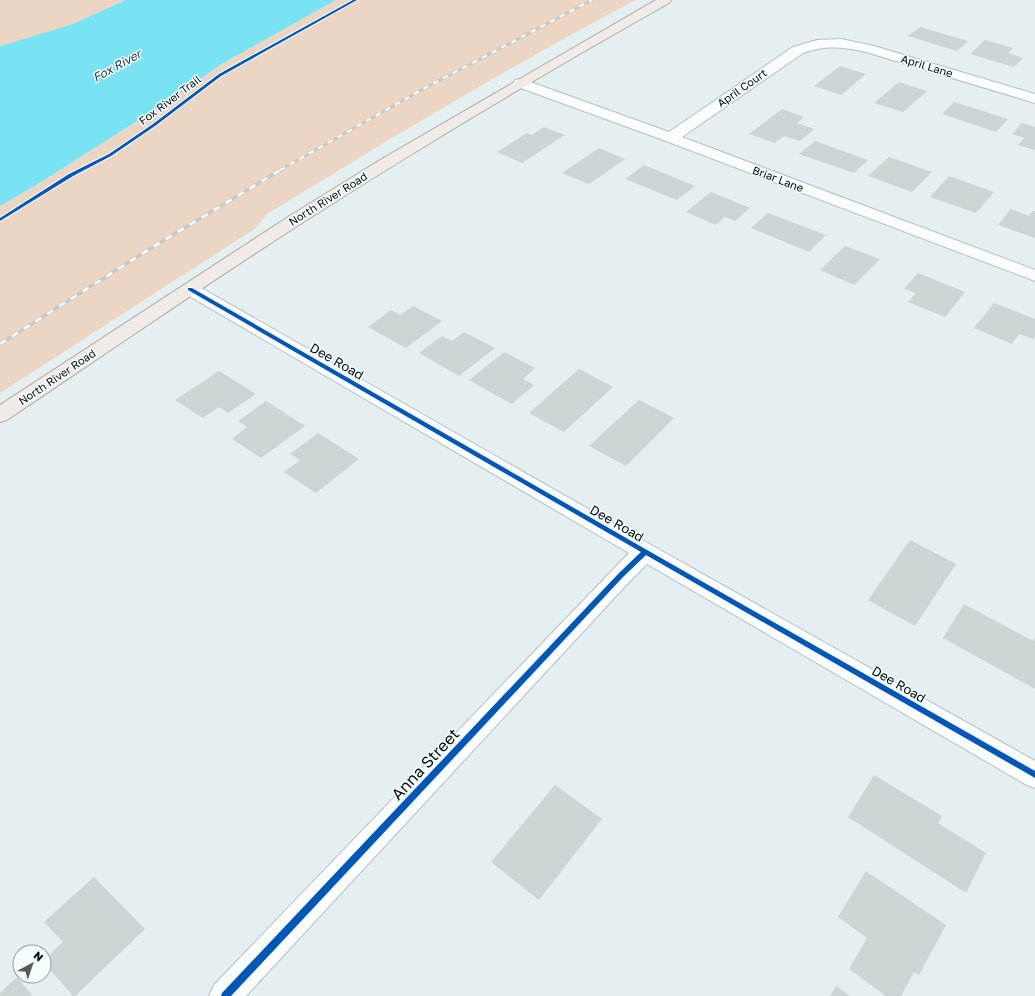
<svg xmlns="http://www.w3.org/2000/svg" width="1035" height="996" viewBox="0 0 1035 996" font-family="'Golos Text',sans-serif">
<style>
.green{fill:#ecd6c3}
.water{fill:#7ae3f3}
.building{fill:#ccd4d6}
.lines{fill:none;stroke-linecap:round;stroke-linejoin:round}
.minor-casing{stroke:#b6bfc1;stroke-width:2}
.major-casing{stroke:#afaaa2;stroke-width:2}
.minor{fill:#fbfdfd;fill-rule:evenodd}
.major{fill:#f0ebe6;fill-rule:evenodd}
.rail-far1-casing{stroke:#c5c9c9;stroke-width:3}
.rail-casing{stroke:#c5c9c9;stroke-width:3.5}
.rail-far1{stroke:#f5fdff;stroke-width:2;stroke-dasharray:5.5;stroke-linecap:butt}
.rail{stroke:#f5fdff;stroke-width:2.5;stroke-dasharray:7;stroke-linecap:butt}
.cycleway-casing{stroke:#f5fdff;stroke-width:2}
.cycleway{fill:#0057b8;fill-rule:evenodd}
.labels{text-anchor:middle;stroke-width:3;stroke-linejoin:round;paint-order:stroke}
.far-street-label{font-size:11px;fill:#060d0e;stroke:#f5fdff}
.far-water-label{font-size:12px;font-style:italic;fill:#253d41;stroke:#f5fdff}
.street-label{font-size:13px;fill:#060d0e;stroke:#f5fdff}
.near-street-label{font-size:16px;fill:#060d0e;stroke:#f5fdff}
</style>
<rect width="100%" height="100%" fill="#e4eff1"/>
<!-- green -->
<path class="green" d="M 0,0 L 126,0 L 70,25 L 0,46 Z
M 336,0 L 636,0 C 510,66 388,140 267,214 L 256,228 L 0,393 L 0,206 L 41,182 L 175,97 L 220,65 Z"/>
<!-- water -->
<path class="water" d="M 126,0 L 336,0 L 220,65 L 175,97 L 41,182 L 0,206 L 0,46 L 70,25 Z"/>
<!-- building -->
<path class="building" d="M 920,27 L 968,41 L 957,51 L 908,36 Z
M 985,40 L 1013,48 L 1008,53 L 1023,58 L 1014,67 L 970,54 Z
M 840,66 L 866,74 L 841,95 L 814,86 Z
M 899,82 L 927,91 L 903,112 L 874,103 Z
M 954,102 L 1008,119 L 996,132 L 942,114 Z
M 782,109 L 804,117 L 797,123 L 814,129 L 800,141 L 784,136 L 775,143 L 749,134 Z
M 1022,123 L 1035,127 L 1035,150 L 1018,145 L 1024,138 L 1012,134 Z
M 544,127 L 565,135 L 522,163 L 497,152 L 527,133 L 532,135 Z
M 815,141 L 868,160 L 854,173 L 799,154 Z
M 599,148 L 625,159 L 589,184 L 562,173 Z
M 889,157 L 932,172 L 912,192 L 868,176 Z
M 644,165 L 695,186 L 677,200 L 625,179 Z
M 949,176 L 994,192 L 976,213 L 930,197 Z
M 711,192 L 750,208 L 735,221 L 725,217 L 716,225 L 686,212 Z
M 1011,209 L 1029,216 L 1033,211 L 1035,211 L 1035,238 L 998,225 Z
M 768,213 L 826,235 L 809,252 L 751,228 Z
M 845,246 L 880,259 L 854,285 L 820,270 Z
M 918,273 L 965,292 L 945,317 L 908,302 L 916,293 L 904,289 Z
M 994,303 L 1035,319 L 1035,336 L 1033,339 L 1019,334 L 1012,344 L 974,328 Z
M 413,306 L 442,321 L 406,348 L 368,327 L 391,310 L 400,315 Z
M 464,332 L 495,348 L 459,376 L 419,353 L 442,336 L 452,341 Z
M 504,352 L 535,368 L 523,379 L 534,385 L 512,404 L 469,380 Z
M 579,369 L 613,387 L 564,432 L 529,413 Z
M 219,371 L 256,394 L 228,413 L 219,407 L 203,418 L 175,400 Z
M 639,400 L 674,418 L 626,466 L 589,446 Z
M 266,401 L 305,426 L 261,458 L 232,439 L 247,427 L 238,421 Z
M 318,433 L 359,459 L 316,493 L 284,472 L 300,460 L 290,454 Z
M 910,540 L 956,564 L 915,626 L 868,600 Z
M 964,604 L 1033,641 L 1035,637 L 1035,689 L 943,638 Z
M 874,775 L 942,816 L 938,823 L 986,853 L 966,893 L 848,817 Z
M 555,785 L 602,819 L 539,900 L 491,862 Z
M 866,871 L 946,925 L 919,975 L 914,972 L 901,996 L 886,996 L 849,969 L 867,938 L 838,917 Z
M 94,877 L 145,929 L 75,996 L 73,996 L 44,963 L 44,960 L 63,942 L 44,922 Z
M 17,977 L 33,996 L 0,996 L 0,993 Z
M 836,986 L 850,996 L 830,996 Z"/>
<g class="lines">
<defs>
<path id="minor" d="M 841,39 L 874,46 L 1035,94 L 1035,103 L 866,52 C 842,47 827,45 803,53 L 682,137 L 1035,270 L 1035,281 L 666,141 L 515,86 L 513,83 L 515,80 L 520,79 L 525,80 L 669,132 L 793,47 L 817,40 Z
M 190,284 L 196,285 L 653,546 L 1035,761 L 1035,788 L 1025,784 L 647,564 L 629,582 L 246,996 L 209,996 L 214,985 L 629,553 L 184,293 L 181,289 L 184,285 Z"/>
<path id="major" d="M 656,0 L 671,0 L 669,3 C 545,73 422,146 302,223 C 202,287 105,354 7,420 L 0,422 L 0,405 L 288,217 L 380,160 Z"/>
</defs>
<!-- minor casing -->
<use href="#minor" class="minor-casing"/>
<!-- major casing -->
<use href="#major" class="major-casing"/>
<!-- minor -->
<use href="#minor" class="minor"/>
<!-- major -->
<use href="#major" class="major"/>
<defs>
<path id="rail-far1" d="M 280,170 L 423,89 L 592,0"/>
<path id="rail" d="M 0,344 L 148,250 L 282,169"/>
</defs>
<!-- rail-far1 casing -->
<use href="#rail-far1" class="rail-far1-casing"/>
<!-- rail casing -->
<use href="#rail" class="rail-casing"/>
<!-- rail-far1 -->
<use href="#rail-far1" class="rail-far1"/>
<!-- rail -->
<use href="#rail" class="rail"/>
<defs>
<path id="cycleway" d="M 353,0 L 357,0 L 221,76 L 155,126 L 111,156 L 73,176 L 0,221 L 0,218 L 69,174 L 109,154 L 153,124 L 219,74 Z
M 188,288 L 192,288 L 647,550 L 1035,771 L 1035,778 L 646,555 L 623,577 L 231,996 L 221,996 L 222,993 L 619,573 L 641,552 L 188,290 Z"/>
</defs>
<!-- cycleway casing -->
<use href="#cycleway" class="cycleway-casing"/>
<!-- cycleway -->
<use href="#cycleway" class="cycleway"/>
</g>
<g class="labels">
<!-- far-street labels -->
<g class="far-street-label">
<text transform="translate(927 66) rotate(17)" y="4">April Lane</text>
<text transform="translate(742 88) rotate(-35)" y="4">April Court</text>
<text transform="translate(170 100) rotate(-37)" y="4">Fox River Trail</text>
<text transform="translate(778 179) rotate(21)" y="4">Briar Lane</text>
<text transform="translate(328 199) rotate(-32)" y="4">North River Road</text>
<text transform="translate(57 377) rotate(-34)" y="4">North River Road</text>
</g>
<!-- far-water labels -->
<g class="far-water-label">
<text transform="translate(117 66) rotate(-29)" y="4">Fox River</text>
</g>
<!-- street labels -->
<g class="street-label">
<text transform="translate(337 361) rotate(30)" y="5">Dee Road</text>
<text transform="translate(617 523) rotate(30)" y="5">Dee Road</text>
<text transform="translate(899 684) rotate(30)" y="5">Dee Road</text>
</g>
<!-- near-street labels -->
<g class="near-street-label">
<text transform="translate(425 764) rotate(-47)" y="6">Anna Street</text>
</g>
</g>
<!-- north arrow -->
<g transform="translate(32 964) rotate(40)"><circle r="19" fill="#f5fdff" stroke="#959d9f"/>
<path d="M0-3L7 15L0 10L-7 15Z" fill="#545c5d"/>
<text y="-6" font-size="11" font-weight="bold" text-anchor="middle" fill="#060d0e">N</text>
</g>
</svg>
